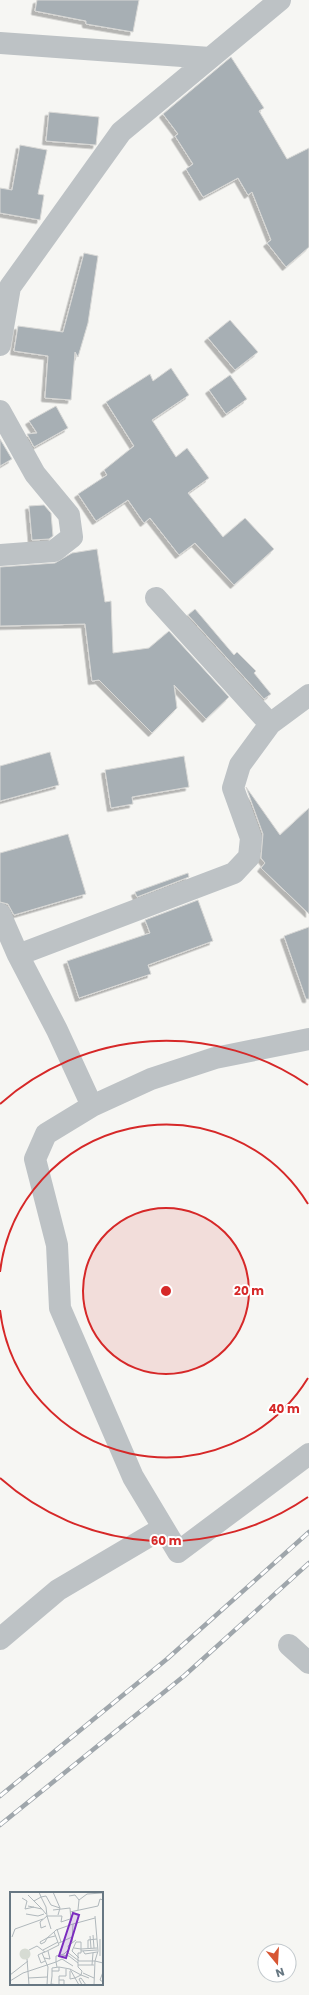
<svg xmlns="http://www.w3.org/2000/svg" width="309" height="1995" viewBox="0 0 309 1995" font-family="Poppins,sans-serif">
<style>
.building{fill:#a7afb4;stroke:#d8d8d6;filter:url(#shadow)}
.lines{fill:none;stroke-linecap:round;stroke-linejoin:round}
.minor{stroke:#bdc2c5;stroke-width:22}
.rail-casing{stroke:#9fa6ab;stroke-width:4.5}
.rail{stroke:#fff;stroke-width:3;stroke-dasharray:9;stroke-linecap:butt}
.ring{fill:none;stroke:#d62828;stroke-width:2}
.inset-road{fill:none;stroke:#b0b8bc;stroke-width:1}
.view{fill:#7b2cbf;fill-opacity:0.15;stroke:#7b2cbf;stroke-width:2}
.inset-edge{fill:none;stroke:#677782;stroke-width:2}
.centre{fill:#d62828;stroke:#fff;stroke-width:2}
.ring-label{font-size:12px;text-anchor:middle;font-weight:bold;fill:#d62828;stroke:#fff;stroke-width:4;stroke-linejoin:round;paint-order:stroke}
</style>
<defs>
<filter id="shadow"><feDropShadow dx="-3.5" dy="3.5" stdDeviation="0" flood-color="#0004"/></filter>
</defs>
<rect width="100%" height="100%" fill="#f6f6f3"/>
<!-- building -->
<path class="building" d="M 37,0 L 139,0 L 133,32 L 86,24 L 86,21 L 35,11 Z
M 231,57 L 264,108 L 259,111 L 287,159 L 309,148 L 309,247 L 286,267 L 267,243 L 271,240 L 252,192 L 248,195 L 238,178 L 203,197 L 186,169 L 193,164 L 175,136 L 178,134 L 163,114 Z
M 49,112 L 99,117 L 96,145 L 46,141 Z
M 20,145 L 47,150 L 38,194 L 44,195 L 40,220 L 0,213 L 0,188 L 12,190 Z
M 84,253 L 98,256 L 88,323 L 78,357 L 75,352 L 71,400 L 45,398 L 48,356 L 14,351 L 18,326 L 63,332 Z
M 230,320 L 258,352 L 235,370 L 208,338 Z
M 171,368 L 189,395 L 152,420 L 176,457 L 187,448 L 209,478 L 188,493 L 223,537 L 245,518 L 274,549 L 234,585 L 195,543 L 179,555 L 150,518 L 144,523 L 128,500 L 96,521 L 78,494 L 107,475 L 104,470 L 134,446 L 106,402 L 150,374 L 153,381 Z
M 230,375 L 247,399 L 226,414 L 209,390 Z
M 56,406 L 68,428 L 34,447 L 27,434 L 37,433 L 29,421 Z
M 0,439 L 12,459 L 0,466 Z
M 44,505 L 51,513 L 53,536 L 49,539 L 32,540 L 29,506 Z
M 97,549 L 105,602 L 111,601 L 113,653 L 149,648 L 169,631 L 229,697 L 206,719 L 174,685 L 177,708 L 152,733 L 99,680 L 92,681 L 85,624 L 0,626 L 0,567 L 55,563 L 72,553 Z
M 195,609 L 234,655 L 237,652 L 256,671 L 254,673 L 271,694 L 264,699 L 188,615 Z
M 50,752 L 59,785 L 0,801 L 0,766 Z
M 184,756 L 189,787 L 132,797 L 133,804 L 111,808 L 105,770 Z
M 246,787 L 280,835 L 309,808 L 309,914 L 261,868 L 265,863 L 261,858 L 263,834 Z
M 68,834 L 86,894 L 14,915 L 8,904 L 0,902 L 0,853 Z
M 188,873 L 189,877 L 137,897 L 135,892 Z
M 198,900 L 213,941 L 148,965 L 151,974 L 79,998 L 67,961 L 150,933 L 145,920 Z
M 309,927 L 309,999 L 306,999 L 284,936 Z"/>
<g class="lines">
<!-- minor -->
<path class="minor" d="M 0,43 L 210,58
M 0,345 L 10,287 L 121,132 L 280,0
M 0,411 L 35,474 L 69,515 L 72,537 L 54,551 L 0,555
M 156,598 L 270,724
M 0,914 L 18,955 L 57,1030 L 92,1106 L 46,1134 L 35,1159 L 57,1245 L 60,1308 L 133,1477 L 178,1552 L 309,1454
M 18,955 L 234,873 L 249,857 L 251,838 L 233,788 L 240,765 L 270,724 L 309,695
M 92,1106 L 151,1079 L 215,1058 L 309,1039
M 0,1639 L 58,1590 L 163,1528
M 289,1645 L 309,1663"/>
<defs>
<path id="rail" d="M 0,1796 L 167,1659 L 309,1532
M 0,1825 L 184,1676 L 309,1563"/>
</defs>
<!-- rail casing -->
<use href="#rail" class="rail-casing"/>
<!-- rail -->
<use href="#rail" class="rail"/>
</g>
<!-- distance rings -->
<circle cx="166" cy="1291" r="83" fill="#d62828" fill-opacity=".12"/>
<g class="ring">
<circle cx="166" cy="1291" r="83"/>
<path d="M308 1378A167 167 0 0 1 0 1310M0 1272A167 167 0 0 1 308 1204"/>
<path d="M308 1497A250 250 0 0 1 0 1478M0 1104A250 250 0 0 1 308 1085"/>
</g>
<!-- overview -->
<g transform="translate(10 1892)">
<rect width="93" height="93" fill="#f6f6f3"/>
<path d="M9.5 62a5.5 5.5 0 1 1 11 0a5.5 5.5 0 1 1-11 0Z" fill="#d6dbd3"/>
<path class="inset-road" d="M 43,0 L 50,16M 18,3 L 32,17M 59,4 L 65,3 L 69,8 L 68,18M 12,6 L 17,9 L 15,17 L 24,15M 69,8 L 77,2 L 92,1M 24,9 L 31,5 L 29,0M 18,14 L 32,17 L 36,22M 43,18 L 60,16 L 61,29M 60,20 L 88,14 L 90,7 L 93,8M 16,22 L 28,24 L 34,22M 48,23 L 50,16 L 41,13 L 36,4 L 31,5 L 36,15 L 37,24 L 52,24 L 51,30 L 60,27M 37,24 L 41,37M 63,32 L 85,26M 36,34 L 31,36 L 30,30 L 37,24M 47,37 L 51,50M 44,40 L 37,46 L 35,50 L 31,52 L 30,50 L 37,46 L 45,44M 83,43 L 84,56M 80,44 L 81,56M 2,45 L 5,37 L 33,27M 49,51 L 62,45M 60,56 L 54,62 L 46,64 L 46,70 L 52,67 L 63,74M 64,56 L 71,57 L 71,61 L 68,61 L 68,75 L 72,79 L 71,83 L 79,86M 78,56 L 78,48 L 87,47M 19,58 L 27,54 L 35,60 L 32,61 L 38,75 L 37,93M 33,58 L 48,50M 59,58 L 58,54 L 66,48M 71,59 L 87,58M 73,59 L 75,62 L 87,60M 35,60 L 49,53 L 44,40 L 46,38 L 63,32 L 62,50M 57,60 L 69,69 L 85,69 L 88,59 L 85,24M 32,61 L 28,63 L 31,71 L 35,69M 52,63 L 59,64 L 68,71M 90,64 L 90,47M 34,66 L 40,67 L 38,59M 69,66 L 62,59 L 66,50 L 71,50 L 71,57 L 87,56M 17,67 L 19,93M 68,73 L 84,73M 82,73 L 83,61M 49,75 L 60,77 L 65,86 L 71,83 L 60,77M 42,79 L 49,79 L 49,75 L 42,76 L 42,84 L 41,92 L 49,93M 60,79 L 60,87 L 65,86 L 69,93M 93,80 L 90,88 L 93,90M 73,81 L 84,86M 0,83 L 18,69M 18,86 L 37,85M 49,88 L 49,84 L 56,84 L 56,77M 0,89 L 13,81 L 46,70 L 47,75M 49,92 L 49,88 L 54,88 L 54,93M 72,93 L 69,87 L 71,86 L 76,93M 84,93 L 85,69 L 93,71"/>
<path class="view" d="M 63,21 L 69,23 L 56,66 L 49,64 Z"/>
<rect width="93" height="93" class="inset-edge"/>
</g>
<circle cx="166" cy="1291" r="6" class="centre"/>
<g class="ring-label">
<text x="249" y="1295">20 m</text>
<text x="284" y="1413">40 m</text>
<text x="166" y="1545">60 m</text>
</g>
<!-- north arrow -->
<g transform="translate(277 1963) rotate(162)"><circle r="19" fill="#ffffff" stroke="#c2c9cd"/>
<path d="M0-3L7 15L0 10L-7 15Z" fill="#d75633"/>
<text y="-6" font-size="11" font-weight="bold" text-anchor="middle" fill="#677782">N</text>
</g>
</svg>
